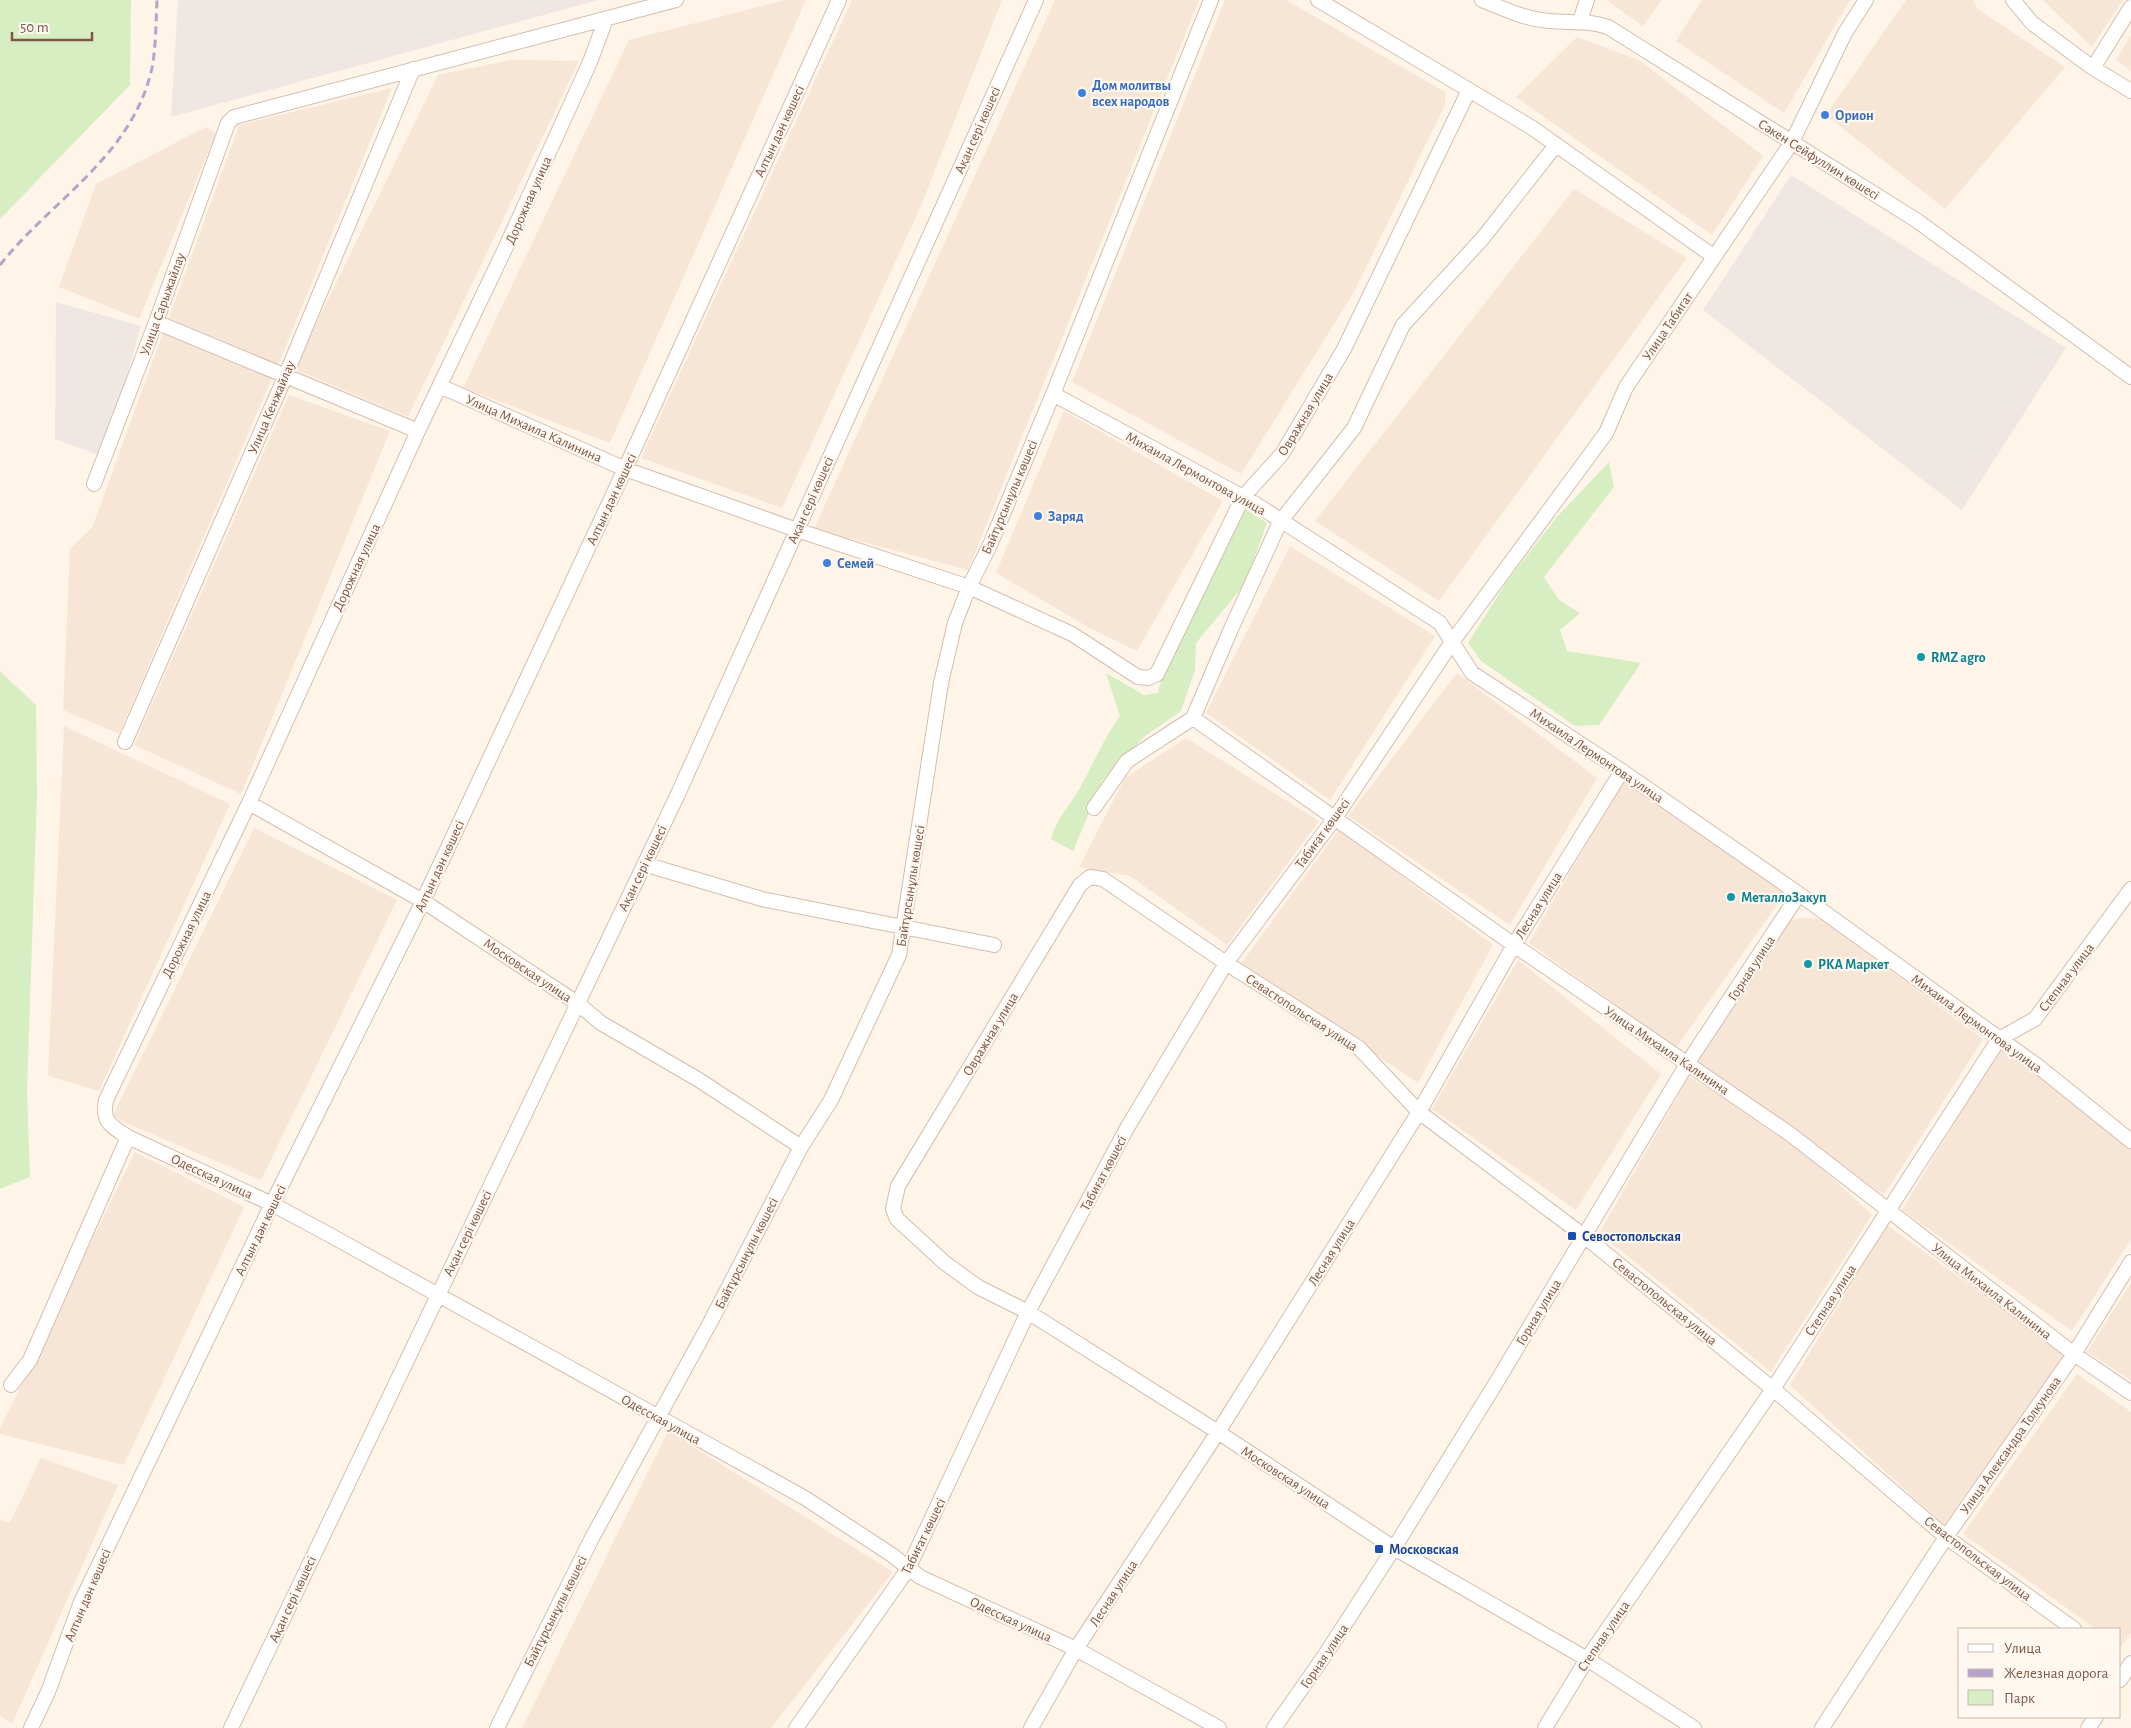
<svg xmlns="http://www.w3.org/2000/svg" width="2131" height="1728" viewBox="0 0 2131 1728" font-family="'Alegreya Sans',sans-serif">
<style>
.residential{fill:#f7e6d5}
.industrial{fill:#efe7e1}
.green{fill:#d7eec3}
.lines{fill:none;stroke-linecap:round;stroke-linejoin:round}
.minor-casing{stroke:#d5bdae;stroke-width:16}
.minor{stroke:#fff;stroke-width:14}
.rail{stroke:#b6a3cb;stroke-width:3;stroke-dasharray:8 5;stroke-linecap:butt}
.shop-dot{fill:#3f7fe0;stroke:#fff8f0;stroke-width:2}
.culture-dot{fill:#0f9aa8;stroke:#fff8f0;stroke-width:2}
.transit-dot{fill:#1a4fb4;stroke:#fff8f0;stroke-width:2}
.labels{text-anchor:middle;stroke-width:4.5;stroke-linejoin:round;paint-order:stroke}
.shop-label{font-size:14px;font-weight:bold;fill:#366cbe;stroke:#fff8f0;text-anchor:start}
.street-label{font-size:14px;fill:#7c5748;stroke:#fff8f0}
.culture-label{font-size:14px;font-weight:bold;fill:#0d838f;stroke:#fff8f0;text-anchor:start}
.transit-label{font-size:14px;font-weight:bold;fill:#164399;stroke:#fff8f0;text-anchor:start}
</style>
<rect width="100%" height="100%" fill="#fef4e7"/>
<!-- residential -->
<path class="residential" d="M 785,0 L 806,0 L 610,443 L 463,388 L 629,40 Z
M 852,0 L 1002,0 L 921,206 L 782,508 L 641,458 Z
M 1055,0 L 1199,0 L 968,570 L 814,529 Z
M 1225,0 L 1286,0 L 1445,92 L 1445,105 L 1354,292 L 1241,474 L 1072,382 Z
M 1606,0 L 1662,0 L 1643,26 Z
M 1702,0 L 1850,0 L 1784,113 L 1676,41 Z
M 1906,0 L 1973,0 L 1978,9 L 2065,67 L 1945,209 L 1826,115 Z
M 2043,0 L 2123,0 L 2092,47 Z
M 2131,35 L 2131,71 L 2116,60 Z
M 1577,37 L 1639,60 L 1763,156 L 1712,235 L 1516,97 Z
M 511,60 L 579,61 L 408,417 L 294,369 L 438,75 Z
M 392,88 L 278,365 L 169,318 L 239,125 Z
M 206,127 L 216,133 L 139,319 L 59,287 L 96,184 Z
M 1574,189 L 1687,258 L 1439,601 L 1315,521 Z
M 163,333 L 272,378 L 119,734 L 63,710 L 70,549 L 92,528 Z
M 289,395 L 390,431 L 241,794 L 134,745 Z
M 1064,411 L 1223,501 L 1137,651 L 1088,627 L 996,573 Z
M 1290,546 L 1435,636 L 1330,800 L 1206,713 Z
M 1457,673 L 1597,778 L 1510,925 L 1348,816 Z
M 64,726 L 230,804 L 99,1091 L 48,1076 Z
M 1186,738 L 1319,821 L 1227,945 L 1130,876 L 1079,867 L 1125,778 Z
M 1623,781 L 1786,892 L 1676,1048 L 1529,943 Z
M 254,828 L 397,900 L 261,1180 L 112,1117 Z
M 1339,829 L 1493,945 L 1418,1083 L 1241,964 Z
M 1804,918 L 1821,919 L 1983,1039 L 1884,1195 L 1697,1064 L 1790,920 Z
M 1518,960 L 1661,1074 L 1576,1210 L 1432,1109 Z
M 2001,1046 L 2131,1148 L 2131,1239 L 2072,1331 L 1902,1210 Z
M 1689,1077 L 1786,1135 L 1872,1215 L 1771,1372 L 1599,1233 Z
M 135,1152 L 244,1207 L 124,1465 L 0,1434 L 0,1429 Z
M 1887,1225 L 2065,1354 L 1944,1525 L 1790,1385 Z
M 2131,1283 L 2131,1380 L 2087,1352 Z
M 2077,1374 L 2131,1412 L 2131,1633 L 2121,1647 L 2120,1646 L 2120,1629 L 2096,1629 L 1963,1534 Z
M 668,1431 L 893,1572 L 771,1728 L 522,1728 Z
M 41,1458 L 118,1485 L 12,1724 L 0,1715 L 0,1520 L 10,1523 Z"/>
<!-- industrial -->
<path class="industrial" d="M 178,0 L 598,0 L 171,117 Z
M 1791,175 L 2066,348 L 1962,510 L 1703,310 Z
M 56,302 L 141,326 L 104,457 L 55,439 Z"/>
<!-- green -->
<path class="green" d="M 0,0 L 131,0 L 130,85 L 0,219 Z
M 1609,462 L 1614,487 L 1544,577 L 1559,600 L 1580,613 L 1560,630 L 1567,651 L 1641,663 L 1599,725 L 1575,726 L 1481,661 L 1468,643 L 1508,580 L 1556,518 Z
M 1245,509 L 1267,523 L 1245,584 L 1196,643 L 1195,670 L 1181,711 L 1145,736 L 1103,780 L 1073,851 L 1051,839 C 1058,816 1069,807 1080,788 C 1093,764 1104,738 1120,716 L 1106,673 L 1144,695 L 1158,693 L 1164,667 L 1211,581 L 1232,533 Z
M 0,671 L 36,705 L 37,794 L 27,1091 L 30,1177 L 0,1189 Z"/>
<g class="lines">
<defs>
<path id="minor" d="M 1318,0 L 1531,127 L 1713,256
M 1482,0 C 1504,9 1525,19 1549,21 C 1570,23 1588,20 1608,27 L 1916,220 L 2131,377
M 2013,0 L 2032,23 L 2093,68 L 2131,91
M 606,19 L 590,62 L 504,251 L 418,431 L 249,803 L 106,1100 C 102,1123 110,1125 128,1137 L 272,1204 L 328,1234 L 805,1498 L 892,1555 L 920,1577 L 1076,1649 L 1219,1728
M 1580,21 L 1587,0
M 2093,68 L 2131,7
M 156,322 L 418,431
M 440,386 L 625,469 L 797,530 L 969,587 L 1072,634 L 1138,677 L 1148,678 L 1157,674 L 1243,497 L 1282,454 L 1344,349 L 1469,90
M 1053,394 L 1254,503 L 1440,623 L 1472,673 L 1622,771 L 1799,894 L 2039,1067 L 2131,1141
M 94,484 L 156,322 L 228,123 L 234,117 L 676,0
M 1193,718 L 1514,945 L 1790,1134 L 2074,1354 L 2131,1393
M 125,742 L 285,377 L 413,69
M 249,803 L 423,901 L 577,1003 L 601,1023 L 699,1080 L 801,1147
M 1094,808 L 1127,761 L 1193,718 L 1231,629 L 1280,522 L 1354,428 L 1403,325 L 1482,239 L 1556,145
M 644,864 L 762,899 L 994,945
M 11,1385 L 30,1360 L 128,1137
M 2120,1680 L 2131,1663
M 31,1728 L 48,1692 L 81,1602 L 272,1204 L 423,901 L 625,469 L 839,0
M 231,1728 L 678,794 L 1036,0
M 497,1728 L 593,1536 L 711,1321 L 801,1147 L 831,1100 L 899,955 L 941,683 L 955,623 L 969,587 L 990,545 L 1053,394 L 1211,0
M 796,1728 L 908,1569 L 1028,1312 L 1127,1128 L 1226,963 L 1335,818 L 1452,642 L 1606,433 L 1626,387 L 1792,142 L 1845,33 L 1866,0
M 1031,1728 L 1076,1649 L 1218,1432 L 1419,1112 L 1514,945 L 1622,771
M 1274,1728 L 1325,1655 L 1394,1548 L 1496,1383 L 1687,1064 L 1799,894
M 1545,1728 L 1587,1659 L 1773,1389 L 1999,1039 L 2035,1019 L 2131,889
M 1694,1728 L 1587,1659 L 1394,1548 L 1218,1432 L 1028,1312 L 978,1287 L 945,1263 L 897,1219 L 893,1209 L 898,1186 L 1080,885 L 1090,877 L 1103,879 L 1226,963 L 1359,1048 L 1419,1112 L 1584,1236 L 1773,1389 L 1946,1537 L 2074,1629
M 1822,1728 L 1946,1537 L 2074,1354 L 2131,1262
M 2088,1728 L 2096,1717"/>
</defs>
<!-- minor casing -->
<use href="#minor" class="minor-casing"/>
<!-- minor -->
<use href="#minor" class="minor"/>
<!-- rail -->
<path class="rail" d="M 0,265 C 52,199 132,157 152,68 C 156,46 156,22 157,0"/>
</g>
<!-- markers -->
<g class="shop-dot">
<circle cx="1082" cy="93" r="5"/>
<circle cx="1825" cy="115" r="5"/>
<circle cx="1038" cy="516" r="5"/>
<circle cx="827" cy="563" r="5"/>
</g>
<g class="culture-dot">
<circle cx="1921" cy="657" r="5"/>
<circle cx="1731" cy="897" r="5"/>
<circle cx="1808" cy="964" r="5"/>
</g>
<g class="transit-dot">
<rect x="1567" y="1231" width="10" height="10" rx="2.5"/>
<rect x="1374" y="1544" width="10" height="10" rx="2.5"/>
</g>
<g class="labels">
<!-- shop labels -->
<g class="shop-label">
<text x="1092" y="90">Дом молитвы<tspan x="1092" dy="16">всех народов</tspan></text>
<text x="1835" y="120">Орион</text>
<text x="1048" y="521">Заряд</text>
<text x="837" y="568">Семей</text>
</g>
<!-- street labels -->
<g class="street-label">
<text transform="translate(977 130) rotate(-66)" y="5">Ақан сері көшесі</text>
<text transform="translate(779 131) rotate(-65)" y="5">Алтын дән көшесі</text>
<text transform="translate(1819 159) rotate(32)" y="5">Сәкен Сейфуллин көшесі</text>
<text transform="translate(528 200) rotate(-66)" y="5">Дорожная улица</text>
<text transform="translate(162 304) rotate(-70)" y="5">Улица Сарыжайлау</text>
<text transform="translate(1667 326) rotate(-56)" y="5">Улица Табигат</text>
<text transform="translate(271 407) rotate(-67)" y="5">Улица Кенжайлау</text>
<text transform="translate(1305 414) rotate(-59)" y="5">Овражная улица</text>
<text transform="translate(534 428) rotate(24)" y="5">Улица Михаила Калинина</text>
<text transform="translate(1196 473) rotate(29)" y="5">Михаила Лермонтова улица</text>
<text transform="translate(1009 497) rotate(-67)" y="5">Байтұрсынұлы көшесі</text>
<text transform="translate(611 499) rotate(-65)" y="5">Алтын дән көшесі</text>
<text transform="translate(810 500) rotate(-66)" y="5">Ақан сері көшесі</text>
<text transform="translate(356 567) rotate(-65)" y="5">Дорожная улица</text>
<text transform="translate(1597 755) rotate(34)" y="5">Михаила Лермонтова улица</text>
<text transform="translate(1322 833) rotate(-54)" y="5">Табиғат көшесі</text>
<text transform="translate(439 866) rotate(-65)" y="5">Алтын дән көшесі</text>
<text transform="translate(642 868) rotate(-64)" y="5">Ақан сері көшесі</text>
<text transform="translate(910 886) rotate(-81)" y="5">Байтұрсынұлы көшесі</text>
<text transform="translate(1538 905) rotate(-58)" y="5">Лесная улица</text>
<text transform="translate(186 934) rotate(-64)" y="5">Дорожная улица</text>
<text transform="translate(1751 968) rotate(-57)" y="5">Горная улица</text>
<text transform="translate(528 970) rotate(34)" y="5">Московская улица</text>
<text transform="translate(2066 977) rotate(-53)" y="5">Степная улица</text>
<text transform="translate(1302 1012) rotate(33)" y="5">Севастопольская улица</text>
<text transform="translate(1977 1023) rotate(36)" y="5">Михаила Лермонтова улица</text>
<text transform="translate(990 1034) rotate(-59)" y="5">Овражная улица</text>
<text transform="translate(1667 1050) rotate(34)" y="5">Улица Михаила Калинина</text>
<text transform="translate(1103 1173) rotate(-62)" y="5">Табиғат көшесі</text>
<text transform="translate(212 1176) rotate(25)" y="5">Одесская улица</text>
<text transform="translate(260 1230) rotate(-64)" y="5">Алтын дән көшесі</text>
<text transform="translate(467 1233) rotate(-64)" y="5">Ақан сері көшесі</text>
<text transform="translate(1331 1252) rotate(-58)" y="5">Лесная улица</text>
<text transform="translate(746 1253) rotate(-63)" y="5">Байтұрсынұлы көшесі</text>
<text transform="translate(1992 1291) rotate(38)" y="5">Улица Михаила Калинина</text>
<text transform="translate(1830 1300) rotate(-57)" y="5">Степная улица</text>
<text transform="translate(1665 1301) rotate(39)" y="5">Севастопольская улица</text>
<text transform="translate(1538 1312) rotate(-59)" y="5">Горная улица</text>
<text transform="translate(661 1419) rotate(29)" y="5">Одесская улица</text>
<text transform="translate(2010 1445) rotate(-55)" y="5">Улица Александра Толкунова</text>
<text transform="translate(1286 1477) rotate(33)" y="5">Московская улица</text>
<text transform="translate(923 1536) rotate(-64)" y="5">Табиғат көшесі</text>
<text transform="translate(1978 1558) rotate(37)" y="5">Севастопольская улица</text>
<text transform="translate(1113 1593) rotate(-57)" y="5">Лесная улица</text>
<text transform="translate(87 1595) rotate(-67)" y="5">Алтын дән көшесі</text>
<text transform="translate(292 1599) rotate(-65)" y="5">Ақан сері көшесі</text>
<text transform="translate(555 1611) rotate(-63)" y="5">Байтұрсынұлы көшесі</text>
<text transform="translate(1011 1619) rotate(25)" y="5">Одесская улица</text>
<text transform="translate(1603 1636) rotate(-56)" y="5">Степная улица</text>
<text transform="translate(1324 1656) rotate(-56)" y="5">Горная улица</text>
</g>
<!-- culture labels -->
<g class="culture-label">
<text x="1931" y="662">RMZ agro</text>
<text x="1741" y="902">МеталлоЗакуп</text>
<text x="1818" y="969">РКА Маркет</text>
</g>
<!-- transit labels -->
<g class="transit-label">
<text x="1582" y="1241">Севостопольская</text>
<text x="1389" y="1554">Московская</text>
</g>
</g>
<!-- legend -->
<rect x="1958" y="1628" width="162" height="90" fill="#fff8f0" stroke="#cbb8ad"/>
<rect x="1968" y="1644" width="25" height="8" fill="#ffffff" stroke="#cbb8ad"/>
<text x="2004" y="1653" font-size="15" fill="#7c5748">Улица</text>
<rect x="1968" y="1669" width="25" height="8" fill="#b6a3cb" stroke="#cbb8ad"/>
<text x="2004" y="1678" font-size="15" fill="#7c5748">Железная дорога</text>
<rect x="1968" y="1690" width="25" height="15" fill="#d7eec3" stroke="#cbb8ad"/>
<text x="2004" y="1703" font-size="15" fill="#7c5748">Парк</text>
<!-- scale -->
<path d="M12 32v8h80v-8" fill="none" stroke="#7c5748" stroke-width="2.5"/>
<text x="20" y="32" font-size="15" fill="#7c5748" stroke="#fff8f0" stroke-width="4" paint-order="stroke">50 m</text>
</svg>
